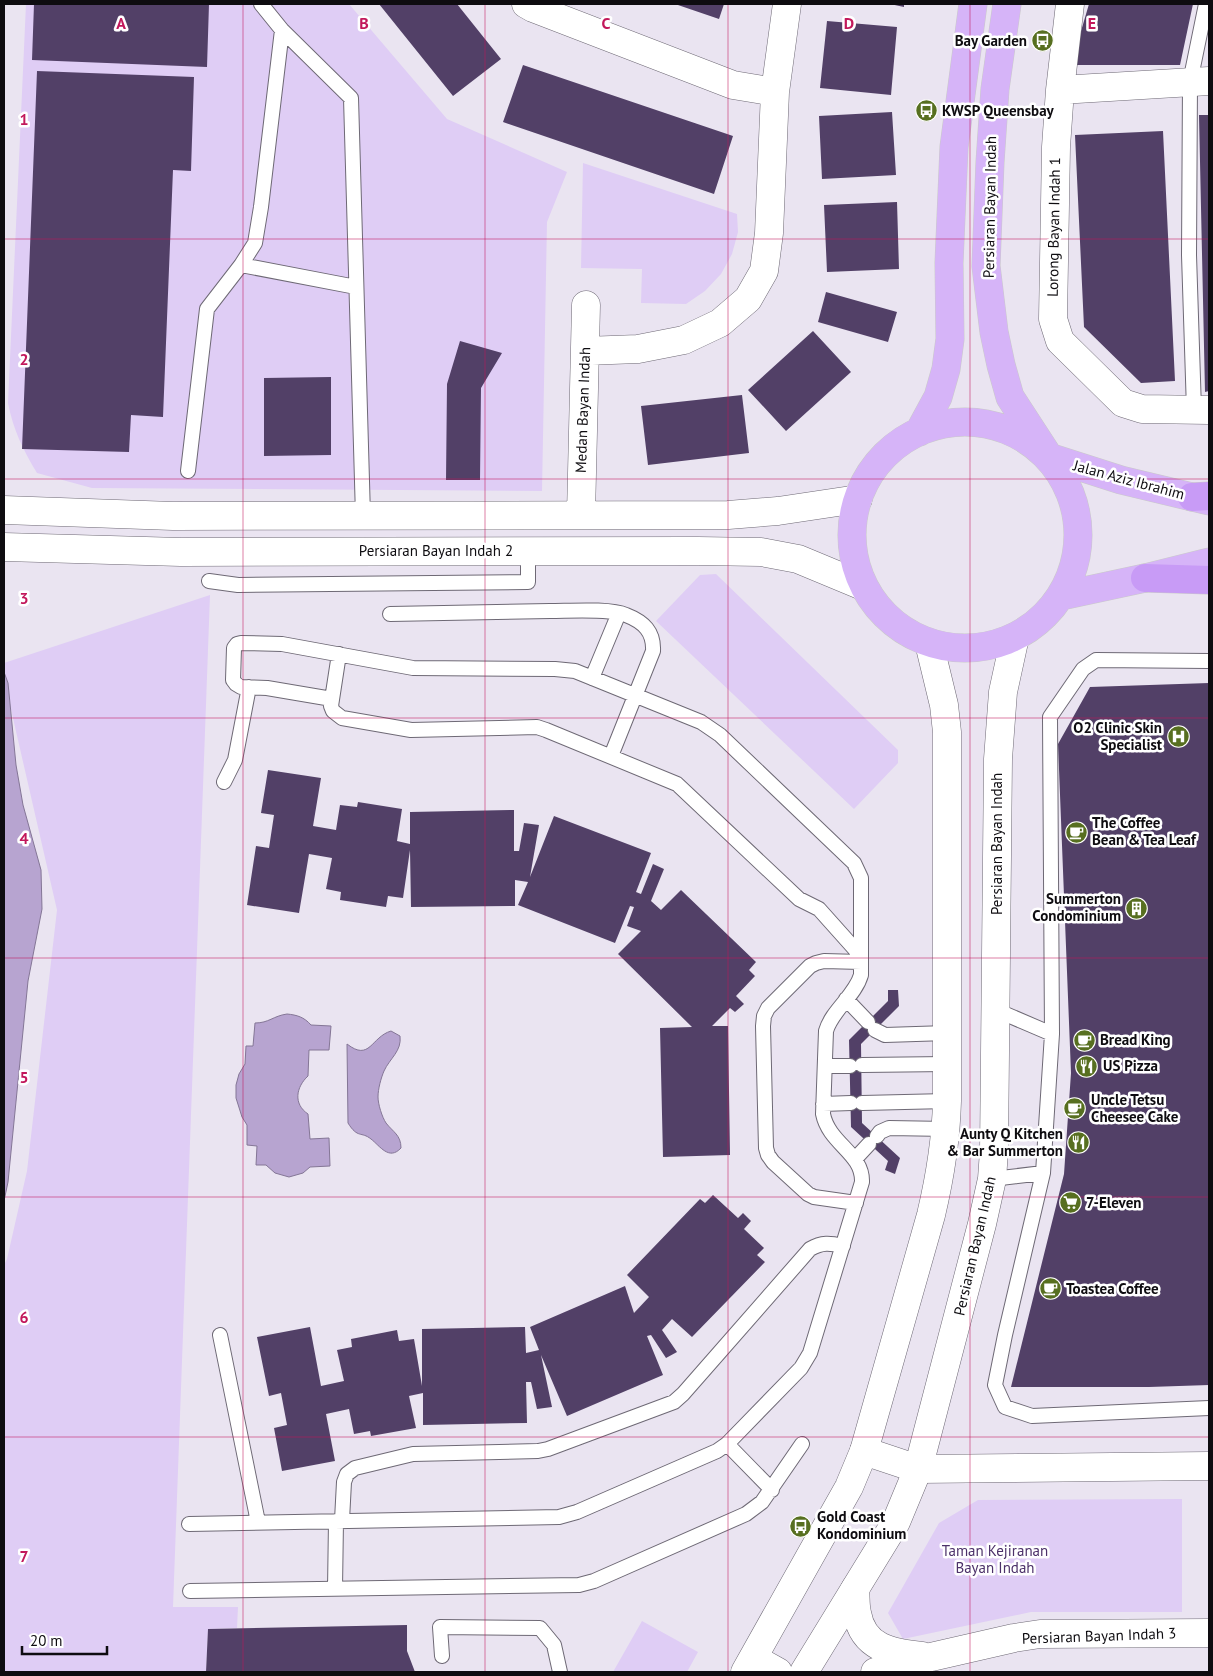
<svg xmlns="http://www.w3.org/2000/svg" width="1213" height="1676" viewBox="0 0 1213 1676" font-family="'PT Sans',sans-serif">
<style>
.green{fill:#dfcdf5}
.water{fill:#b7a4d0;stroke:#847696}
.building{fill:#524067}
.lines{fill:none;stroke-linecap:round;stroke-linejoin:round}
.service-casing{stroke:#6e6975;stroke-width:16}
.minor-casing{stroke:#6e6975;stroke-width:29}
.tertiary-casing{stroke:#6e6975;stroke-width:29}
.primary-casing{stroke:#cacaca;stroke-width:29}
.trunk-casing{stroke:#cacaca;stroke-width:29}
.service{stroke:#fff;stroke-width:14}
.minor{stroke:#fff;stroke-width:28}
.tertiary{stroke:#fff;stroke-width:28}
.primary{stroke:#d6b4f8;stroke-width:28}
.trunk{stroke:#c89bf6;stroke-width:28}
.grid{fill:none;stroke:#c2185b;stroke-width:1;stroke-opacity:0.55}
.labels{text-anchor:middle;stroke-width:5;stroke-linejoin:round;paint-order:stroke}
.poi-label{font-size:15px;font-weight:bold;fill:#0e0c10;stroke:#fff;text-anchor:start}
.street-label{font-size:15px;fill:#0e0c10;stroke:#fff}
.park-label{font-size:15px;fill:#4c3169;stroke:#fff}
.grid-label{font-size:16px;text-anchor:middle;font-weight:bold;fill:#c2185b;stroke:#fff;stroke-width:5;stroke-linejoin:round;paint-order:stroke}
</style>
<rect width="100%" height="100%" fill="#eae4f1"/>
<!-- green -->
<path class="green" d="M 26,4 L 349,4 L 447,119 L 567,172 L 547,222 L 542,491 L 92,488 L 37,473 C 23,450 13,429 8,403 Z
M 583,163 L 737,214 L 738,232 L 732,254 L 721,274 L 705,291 L 686,304 L 641,303 L 642,269 L 581,268 Z
M 716,574 L 898,750 L 898,763 L 854,809 L 656,621 L 700,575 Z
M 210,595 L 173,1607 L 238,1607 L 237,1628 L 208,1629 L 206,1672 L 4,1672 L 4,1265 L 7,1259 L 27,1171 L 57,910 L 4,679 L 4,663 Z
M 1182,1499 L 1182,1612 L 1031,1612 L 903,1639 L 888,1613 L 939,1523 L 978,1500 Z
M 642,1621 L 698,1652 L 687,1672 L 613,1672 Z"/>
<!-- water -->
<path class="water" d="M 4,672 L 8,683 L 16,765 L 23,805 L 41,870 L 42,909 L 28,981 L 8,1182 L 4,1201 Z
M 287,1014 C 297,1015 304,1017 311,1025 L 331,1026 L 329,1050 L 309,1050 L 308,1076 C 296,1087 293,1104 308,1114 L 310,1139 L 329,1138 L 330,1166 L 310,1167 L 303,1173 L 289,1177 L 275,1173 L 266,1165 L 256,1165 L 257,1146 L 247,1145 L 247,1125 L 242,1117 L 236,1098 L 236,1085 L 239,1074 L 245,1064 L 246,1046 L 253,1046 L 255,1023 C 269,1023 273,1016 287,1014 Z
M 391,1031 L 400,1036 C 402,1051 390,1058 384,1071 C 381,1078 378,1089 378,1097 C 378,1104 382,1117 386,1123 C 393,1132 401,1135 401,1148 C 389,1161 380,1146 371,1139 C 361,1131 358,1139 348,1123 L 347,1044 C 370,1062 371,1037 391,1031 Z"/>
<!-- building -->
<path class="building" d="M 34,4 L 209,4 L 207,67 L 32,60 Z
M 379,4 L 457,4 L 501,59 L 453,96 Z
M 675,4 L 724,4 L 719,19 Z
M 890,4 L 904,4 L 904,7 Z
M 1089,4 L 1193,4 L 1180,65 L 1071,65 Z
M 827,21 L 897,27 L 891,95 L 820,88 Z
M 523,65 L 733,136 L 714,194 L 503,122 Z
M 37,71 L 194,77 L 191,171 L 173,170 L 163,417 L 131,415 L 129,452 L 22,449 Z
M 892,112 L 896,175 L 822,179 L 819,116 Z
M 1199,115 L 1209,115 L 1209,391 L 1205,392 Z
M 1163,131 L 1175,381 L 1141,383 L 1084,327 L 1075,135 Z
M 897,202 L 899,269 L 827,272 L 824,205 Z
M 826,292 L 897,312 L 888,342 L 818,322 Z
M 813,331 L 851,372 L 786,431 L 748,390 Z
M 460,341 L 502,353 L 481,388 L 480,480 L 446,480 L 447,384 Z
M 331,377 L 331,455 L 264,456 L 264,378 Z
M 742,395 L 749,453 L 648,465 L 641,406 Z
M 1209,683 L 1209,1385 L 1149,1387 L 1011,1387 L 1064,1174 L 1071,1073 L 1058,744 L 1090,687 Z
M 268,770 L 321,778 L 313,826 L 336,830 L 340,805 L 357,807 L 358,802 L 402,809 L 397,841 L 410,844 L 410,812 L 514,810 L 514,851 L 519,851 L 524,823 L 539,825 L 530,877 L 554,816 L 651,853 L 636,892 L 641,894 L 653,864 L 664,869 L 651,901 L 661,910 L 681,890 L 756,962 L 749,970 L 755,976 L 736,996 L 744,1004 L 735,1012 L 730,1008 L 712,1026 L 728,1026 L 730,1155 L 663,1157 L 660,1028 L 692,1027 L 618,954 L 641,931 L 627,926 L 634,907 L 630,906 L 615,943 L 518,905 L 528,882 L 515,880 L 515,906 L 411,907 L 410,850 L 403,898 L 388,896 L 386,907 L 340,900 L 341,892 L 326,889 L 332,858 L 309,854 L 299,913 L 247,905 L 256,846 L 269,848 L 274,815 L 261,813 Z
M 888,990 L 898,990 L 899,1006 L 861,1044 L 862,1123 L 900,1158 L 895,1174 L 885,1170 L 888,1161 L 851,1127 L 849,1040 L 888,1001 Z
M 713,1195 L 738,1218 L 743,1213 L 751,1221 L 744,1229 L 764,1248 L 757,1255 L 765,1262 L 692,1337 L 672,1319 L 662,1330 L 677,1352 L 666,1358 L 651,1335 L 647,1336 L 663,1375 L 567,1416 L 541,1355 L 552,1407 L 537,1409 L 531,1382 L 526,1382 L 527,1423 L 423,1425 L 423,1393 L 409,1396 L 416,1428 L 371,1436 L 370,1431 L 354,1434 L 349,1409 L 326,1414 L 335,1461 L 282,1471 L 274,1428 L 287,1425 L 281,1393 L 269,1396 L 257,1337 L 310,1327 L 321,1386 L 344,1381 L 337,1350 L 352,1347 L 351,1339 L 397,1330 L 399,1341 L 414,1339 L 422,1386 L 422,1329 L 525,1327 L 526,1353 L 539,1350 L 530,1327 L 625,1286 L 634,1313 L 649,1297 L 627,1275 L 700,1199 L 705,1203 Z
M 407,1625 L 407,1651 L 415,1672 L 206,1672 L 208,1629 Z"/>
<g class="lines">
<defs>
<path id="service" d="M 261,4 L 282,30 L 351,98 L 363,516
M 241,265 L 356,287
M 1194,410 L 1189,255 L 1190,82 L 1206,4
M 188,471 L 207,309 L 241,265 L 255,243 L 261,207 L 282,30
M 209,581 L 238,585 L 528,582 L 528,551
M 390,614 C 443,613 497,612 550,611 C 569,611 610,608 626,615 C 644,622 654,632 653,651 L 611,756
M 339,654 L 331,706 L 333,711 L 342,718 L 411,730 L 537,727 L 546,730 L 677,784 L 799,899 L 819,909 L 861,956
M 1209,661 L 1096,660 L 1083,669 L 1050,717 L 1052,1034 L 1043,1173 L 1005,1335 L 995,1385 L 1005,1407 L 1032,1416 L 1209,1408
M 592,678 L 619,613
M 224,782 L 235,760 L 249,687
M 846,999 L 868,1022
M 996,1010 L 1052,1034
M 875,1030 L 885,1035 L 947,1033
M 862,1065 L 947,1064
M 825,1066 L 850,1066
M 862,1103 L 947,1101
M 823,1104 L 851,1103
M 877,1136 L 880,1132 L 889,1128 L 947,1129
M 855,1159 L 869,1144
M 992,1179 L 1043,1173
M 856,1203 L 814,1197 L 808,1194 L 773,1162 L 768,1155 L 766,1148 L 763,1026 L 764,1016 L 768,1008 L 810,966 L 816,963 L 824,961 L 861,962
M 220,1335 L 258,1522
M 727,1444 L 772,1490
M 342,1520 L 344,1482 L 347,1474 L 355,1468 L 413,1454 L 538,1451 L 548,1449 L 674,1402 L 683,1394 L 810,1249 C 822,1242 830,1243 843,1246
M 189,1524 L 559,1517 L 577,1512 L 717,1451 L 727,1444 L 801,1368 L 810,1353 L 862,1182 C 863,1153 829,1144 823,1114 L 826,1031 C 832,1010 855,996 861,975 L 861,878 L 854,863 L 720,735 L 701,722 L 575,671 L 555,669 L 413,668 L 282,644 L 241,643 L 237,644 L 234,648 L 233,680 L 236,684 L 241,687 L 267,688 L 332,699
M 335,1589 L 336,1521
M 190,1591 L 579,1585 L 594,1581 L 746,1514 L 762,1502 L 802,1444
M 442,1656 L 440,1627 L 540,1628 L 554,1645 L 560,1672"/>
<path id="minor" d="M 526,4 L 533,8 L 733,85 L 775,92
M 1070,4 L 1060,90 L 1056,147 L 1053,319 L 1060,341 L 1123,403 L 1142,409 L 1209,410
M 1060,90 L 1209,81
M 585,351 L 638,349 L 684,340 L 720,323 L 748,299 L 764,271 L 769,233 L 775,92 L 787,4
M 4,510 L 173,516 L 728,515 L 778,511 L 858,499
M 581,515 L 586,305
M 4,547 L 181,552 L 698,551 L 761,552 L 798,559 L 863,586
M 864,1451 L 918,1469 L 1209,1466
M 855,1589 C 856,1597 855,1605 857,1613 C 863,1648 891,1653 922,1656
M 875,1672 L 931,1657 L 1014,1638 L 1040,1634 L 1209,1633"/>
<path id="tertiary" d="M 753,1658 L 778,1672
M 745,1672 L 849,1487 L 864,1451 L 931,1215 C 940,1177 946,1140 947,1101 L 947,732 L 944,705 L 929,643
M 804,1672 L 896,1522 L 918,1469 L 982,1224 L 992,1179 L 994,1151 L 998,759 L 1003,692 L 1015,637"/>
<path id="primary" d="M 1007,4 L 995,89 L 990,162 L 986,266 L 994,332 L 1001,365 L 1010,397 L 1049,457 L 1121,480 L 1209,501
M852 535a113 113 0 1 1 226 0a113 113 0 1 1-226 0Z
M 919,432 L 938,397 L 946,369 L 950,339 L 949,263 L 954,147 L 973,4
M 1061,596 L 1145,578 L 1209,562"/>
<path id="trunk" d="M 1192,497 L 1209,496
M 1145,578 L 1209,580"/>
</defs>
<!-- service casing -->
<use href="#service" class="service-casing"/>
<!-- minor casing -->
<use href="#minor" class="minor-casing"/>
<!-- tertiary casing -->
<use href="#tertiary" class="tertiary-casing"/>
<!-- primary casing -->
<use href="#primary" class="primary-casing"/>
<!-- trunk casing -->
<use href="#trunk" class="trunk-casing"/>
<!-- service -->
<use href="#service" class="service"/>
<!-- minor -->
<use href="#minor" class="minor"/>
<!-- tertiary -->
<use href="#tertiary" class="tertiary"/>
<!-- primary -->
<use href="#primary" class="primary"/>
<!-- trunk -->
<use href="#trunk" class="trunk"/>
</g>
<!-- grid -->
<path class="grid" d="M 243,4 L 243,1672M 485,4 L 485,1672M 728,4 L 728,1672M 970,4 L 970,1672M 4,239 L 1209,239M 4,479 L 1209,479M 4,718 L 1209,718M 4,958 L 1209,958M 4,1197 L 1209,1197M 4,1437 L 1209,1437"/>
<!-- icons -->
<defs>
<symbol id="bus-disc" viewBox="-11 -11 22 22"><circle r="9.5" fill="#576f20" stroke="#fff"/><path d="M-5-6H5V4H4V6H2V4H-2V6H-4V4H-5ZM-3.5-4V0h7V-4ZM-3.5 1.2v1.5H-2V1.2ZM2 1.2v1.5H3.5V1.2Z" fill="#fff"/></symbol>
<symbol id="hospital-disc" viewBox="-11 -11 22 22"><circle r="9.5" fill="#576f20" stroke="#fff"/><path d="M-5-5h3v3.5h4V-5h3V5h-3V1.5h-4V5h-3Z" fill="#fff"/></symbol>
<symbol id="cafe-disc" viewBox="-11 -11 22 22"><circle r="9.5" fill="#576f20" stroke="#fff"/><path d="M-5.5-4.5H6V0H3Q3 3.5 0 3.5H-2.5Q-5.5 3.5-5.5 0ZM3-3.2v2h1.7v-2ZM-6 4.5H4V6H-6Z" fill="#fff"/></symbol>
<symbol id="building-disc" viewBox="-11 -11 22 22"><circle r="9.5" fill="#576f20" stroke="#fff"/><path d="M-4-6H4V6H1V3H-1V6H-4ZM-2.5-4.3h1.7v1.8h-1.7ZM.8-4.3h1.7v1.8H.8ZM-2.5-1h1.7V.8h-1.7ZM.8-1h1.7V.8H.8Z" fill="#fff"/></symbol>
<symbol id="restaurant-disc" viewBox="-11 -11 22 22"><circle r="9.5" fill="#576f20" stroke="#fff"/><path d="M-5-6h1v4h1v-4h1v4h1v-4h1v5L-1.5 .5V6h-2V.5L-5-1ZM5-6V6H3V1.5H1.5Q1.5-4 5-6Z" fill="#fff"/></symbol>
<symbol id="supermarket-disc" viewBox="-11 -11 22 22"><circle r="9.5" fill="#576f20" stroke="#fff"/><path d="M-6-5.5h2.5l.6 2H6L4.5 2H-2.5L-4.4-4H-6ZM-1.5 3.2a1.3 1.3 0 1 0 .1 0ZM3 3.2a1.3 1.3 0 1 0 .1 0Z" fill="#fff"/></symbol>
</defs>
<g fill-rule="evenodd">
<use href="#bus-disc" x="1030" y="28" width="25" height="25"/>
<use href="#bus-disc" x="914" y="98" width="25" height="25"/>
<use href="#hospital-disc" x="1166" y="724" width="25" height="25"/>
<use href="#cafe-disc" x="1064" y="820" width="25" height="25"/>
<use href="#building-disc" x="1124" y="896" width="25" height="25"/>
<use href="#cafe-disc" x="1072" y="1028" width="25" height="25"/>
<use href="#restaurant-disc" x="1074" y="1054" width="25" height="25"/>
<use href="#cafe-disc" x="1062" y="1096" width="25" height="25"/>
<use href="#restaurant-disc" x="1066" y="1130" width="25" height="25"/>
<use href="#supermarket-disc" x="1058" y="1190" width="25" height="25"/>
<use href="#cafe-disc" x="1038" y="1276" width="25" height="25"/>
<use href="#bus-disc" x="788" y="1514" width="25" height="25"/>
</g>
<g class="labels">
<!-- poi labels -->
<g class="poi-label">
<text x="1027" y="46" text-anchor="end">Bay Garden</text>
<text x="942" y="116">KWSP Queensbay</text>
<text x="1162" y="733" text-anchor="end">O2 Clinic Skin<tspan x="1162" dy="17">Specialist</tspan></text>
<text x="1092" y="828">The Coffee<tspan x="1092" dy="17">Bean &amp; Tea Leaf</tspan></text>
<text x="1121" y="904" text-anchor="end">Summerton<tspan x="1121" dy="17">Condominium</tspan></text>
<text x="1100" y="1045">Bread King</text>
<text x="1103" y="1071">US Pizza</text>
<text x="1091" y="1105">Uncle Tetsu<tspan x="1091" dy="17">Cheesee Cake</tspan></text>
<text x="1063" y="1139" text-anchor="end">Aunty Q Kitchen<tspan x="1063" dy="17">&amp; Bar Summerton</tspan></text>
<text x="1086" y="1208">7-Eleven</text>
<text x="1066" y="1294">Toastea Coffee</text>
<text x="817" y="1522">Gold Coast<tspan x="817" dy="17">Kondominium</tspan></text>
</g>
<!-- street labels -->
<g class="street-label">
<text transform="translate(990 207) rotate(-89)" y="5">Persiaran Bayan Indah</text>
<text transform="translate(1054 227) rotate(-89)" y="5">Lorong Bayan Indah 1</text>
<text transform="translate(583 410) rotate(-88)" y="5">Medan Bayan Indah</text>
<text transform="translate(1129 480) rotate(15)" y="5">Jalan Aziz Ibrahim</text>
<text x="436" y="556">Persiaran Bayan Indah 2</text>
<text transform="translate(997 844) rotate(-90)" y="5">Persiaran Bayan Indah</text>
<text transform="translate(975 1246) rotate(-77)" y="5">Persiaran Bayan Indah</text>
<text transform="translate(1099 1636) rotate(-2)" y="5">Persiaran Bayan Indah 3</text>
</g>
<!-- park labels -->
<g class="park-label">
<text x="995" y="1556">Taman Kejiranan<tspan x="995" dy="17">Bayan Indah</tspan></text>
</g>
</g>
<g class="grid-label">
<text x="121" y="29">A</text>
<text x="364" y="29">B</text>
<text x="606" y="29">C</text>
<text x="849" y="29">D</text>
<text x="1092" y="29">E</text>
<text x="24" y="125">1</text>
<text x="24" y="365">2</text>
<text x="24" y="604">3</text>
<text x="24" y="844">4</text>
<text x="24" y="1083">5</text>
<text x="24" y="1323">6</text>
<text x="24" y="1562">7</text>
</g>
<!-- border -->
<rect width="1213" height="1676" fill="none" stroke="#0e0c10" stroke-width="10"/>
<!-- scale -->
<path d="M22 1646v8h85v-8" fill="none" stroke="#0e0c10" stroke-width="2.5"/>
<text x="30" y="1646" font-size="15" fill="#0e0c10" stroke="#ffffff" stroke-width="4" paint-order="stroke">20 m</text>
</svg>
